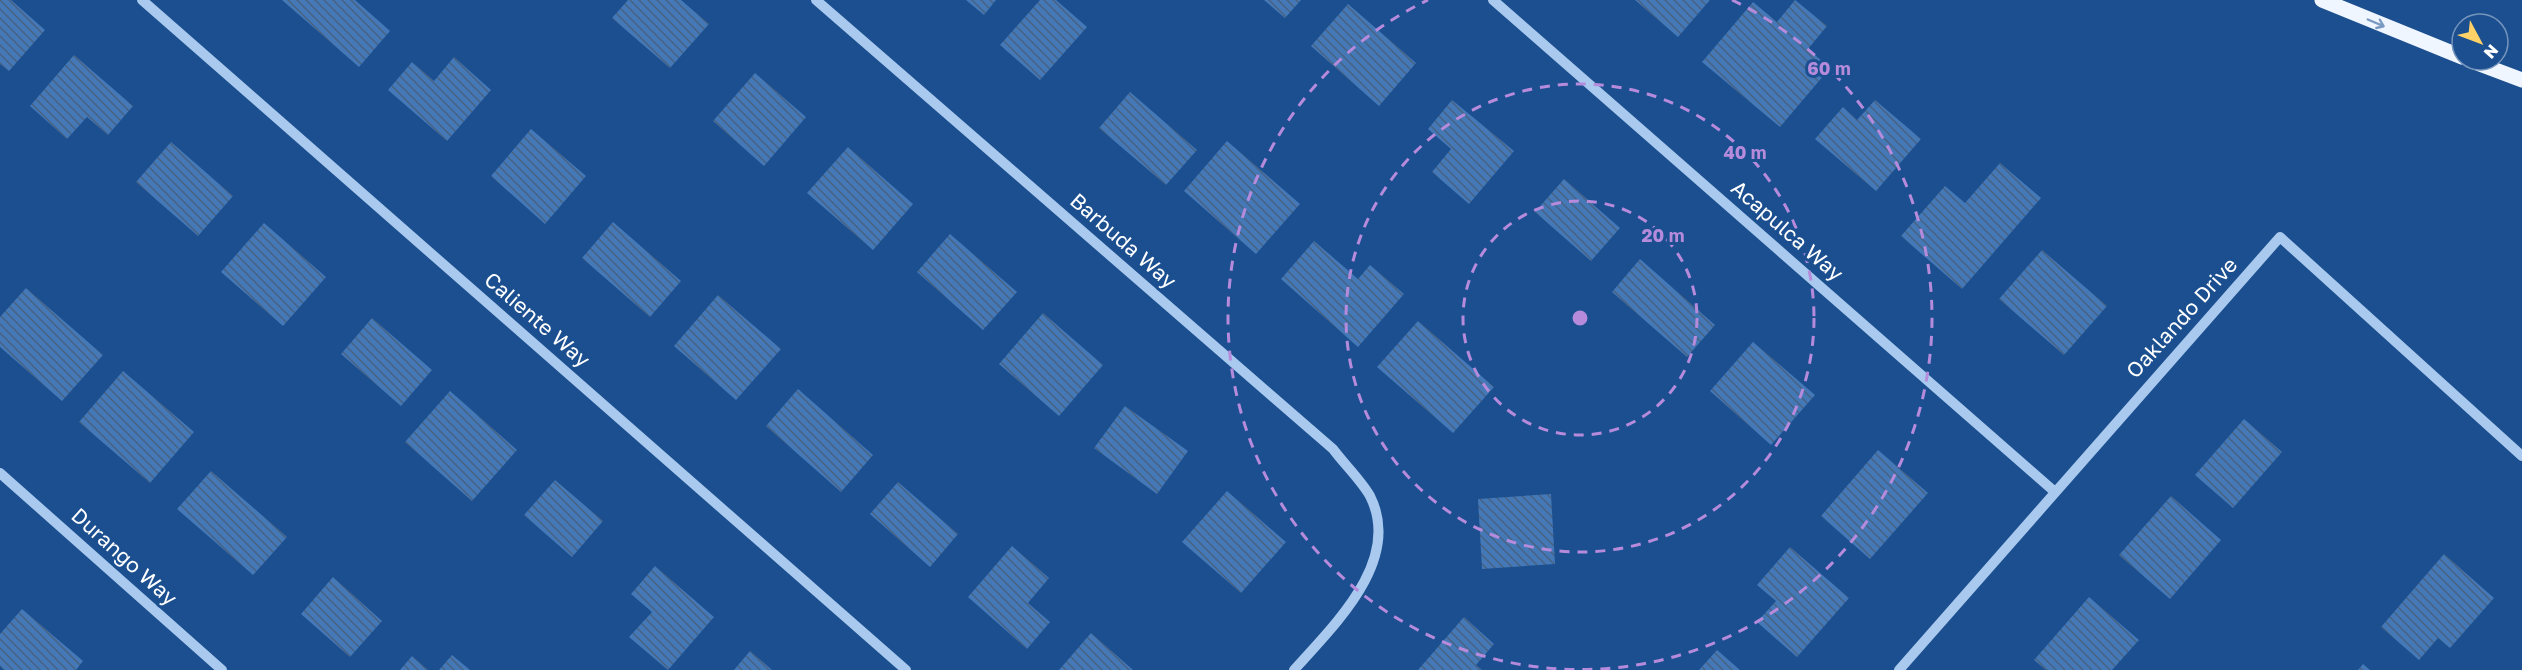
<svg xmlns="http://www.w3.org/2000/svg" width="2522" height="670" viewBox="0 0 2522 670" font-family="'Golos Text',sans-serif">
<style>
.building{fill:url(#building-back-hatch)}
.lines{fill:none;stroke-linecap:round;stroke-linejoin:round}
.minor{stroke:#a9c9ee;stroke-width:10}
.major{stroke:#f0f6ff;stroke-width:15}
.oneway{stroke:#7b9ac1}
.ring{fill:none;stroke:#b68bdc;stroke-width:3;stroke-dasharray:10 8}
.labels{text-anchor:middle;stroke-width:6;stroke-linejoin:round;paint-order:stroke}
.street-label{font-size:21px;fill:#fff;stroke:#1b4f8f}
.centre{fill:#b68bdc;stroke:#1b4f8f;stroke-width:3}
.ring-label{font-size:18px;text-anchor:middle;font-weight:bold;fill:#b68bdc;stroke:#1b4f8f;stroke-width:6;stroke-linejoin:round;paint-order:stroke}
</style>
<defs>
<pattern id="building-back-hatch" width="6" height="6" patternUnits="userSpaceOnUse" patternTransform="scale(1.5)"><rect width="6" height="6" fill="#4478b7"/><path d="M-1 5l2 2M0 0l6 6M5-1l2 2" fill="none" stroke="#486282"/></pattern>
</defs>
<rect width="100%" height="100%" fill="#1b4f8f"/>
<!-- building -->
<path class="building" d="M 0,0 L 11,0 L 45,30 L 9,71 L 0,64 Z
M 282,0 L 355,0 L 390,31 L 359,67 Z
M 628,0 L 681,0 L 709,24 L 670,68 L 612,18 Z
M 966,0 L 996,0 L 984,15 Z
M 1040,0 L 1056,0 L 1087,27 L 1040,80 L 1000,45 Z
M 1264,0 L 1301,0 L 1285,18 Z
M 1635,0 L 1710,0 L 1678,37 Z
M 1795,0 L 1827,26 L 1808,49 L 1830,68 L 1780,127 L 1702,62 L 1753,2 L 1777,22 Z
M 1348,4 L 1416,63 L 1379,106 L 1311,46 Z
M 74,55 L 133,106 L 108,135 L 87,117 L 67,139 L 30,106 Z
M 454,57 L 491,90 L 447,141 L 388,90 L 412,62 L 434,81 Z
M 755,73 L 806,117 L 764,166 L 713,121 Z
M 1130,92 L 1197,150 L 1166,185 L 1099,128 Z
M 1452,100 L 1514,151 L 1469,204 L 1432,172 L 1451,149 L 1428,129 Z
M 1875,100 L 1921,139 L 1876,191 L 1815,139 L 1843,107 L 1857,120 Z
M 531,129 L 586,176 L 545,224 L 491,176 Z
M 1227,141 L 1300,204 L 1256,254 L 1184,191 Z
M 171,142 L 233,196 L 198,236 L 136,182 Z
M 848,147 L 913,204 L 873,250 L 807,193 Z
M 2000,163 L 2041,198 L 1962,289 L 1901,236 L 1945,186 L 1965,203 Z
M 1564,179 L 1620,228 L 1591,261 L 1535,212 Z
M 613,222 L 681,281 L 650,317 L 582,258 Z
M 264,223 L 326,277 L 283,326 L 221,272 Z
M 950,234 L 1017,292 L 983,330 L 917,272 Z
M 1314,241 L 1358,279 L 1370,265 L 1404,294 L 1358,347 L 1281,279 Z
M 2042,250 L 2107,306 L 2064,355 L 1999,299 Z
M 1640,259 L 1715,325 L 1687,357 L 1612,292 Z
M 26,288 L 103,355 L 62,401 L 0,347 L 0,317 Z
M 718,295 L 781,349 L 736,400 L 674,346 Z
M 1043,313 L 1103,365 L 1059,416 L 999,364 Z
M 372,318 L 432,370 L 401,406 L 341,354 Z
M 1418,321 L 1494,387 L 1453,433 L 1377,367 Z
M 1753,342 L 1815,395 L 1771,445 L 1710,391 Z
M 123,371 L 194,432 L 150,483 L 79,422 Z
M 798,389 L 873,455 L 841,492 L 766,426 Z
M 450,391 L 517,450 L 472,501 L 405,442 Z
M 1125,406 L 1188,451 L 1157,494 L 1094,448 Z
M 2244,419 L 2282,452 L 2233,508 L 2195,475 Z
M 1878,450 L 1928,493 L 1870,559 L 1821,516 Z
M 211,471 L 287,537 L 253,575 L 177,509 Z
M 555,480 L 603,521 L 572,557 L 524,515 Z
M 898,482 L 958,534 L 930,567 L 870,514 Z
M 1227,491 L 1286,542 L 1241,593 L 1182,542 Z
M 1551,494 L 1555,564 L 1482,569 L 1478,499 Z
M 2171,496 L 2221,540 L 2170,599 L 2119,555 Z
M 1012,546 L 1049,578 L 1028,603 L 1050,622 L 1027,649 L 968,597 Z
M 1790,547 L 1849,598 L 1797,657 L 1757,622 L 1776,601 L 1757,585 Z
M 2444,554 L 2494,598 L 2450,648 L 2438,638 L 2419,660 L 2381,627 Z
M 655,566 L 714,617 L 668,670 L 629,637 L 652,612 L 631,594 Z
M 333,577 L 382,621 L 350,657 L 301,614 Z
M 2089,597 L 2139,640 L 2112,670 L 2046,670 L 2034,660 Z
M 22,609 L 83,661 L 76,670 L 4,670 L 0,666 L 0,634 Z
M 1464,617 L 1494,644 L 1476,665 L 1482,670 L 1418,670 Z
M 1091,633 L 1133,670 L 1059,670 Z
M 1717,650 L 1740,670 L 1699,670 Z
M 750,651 L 772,670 L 734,670 Z
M 452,655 L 470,670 L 439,670 Z
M 412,656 L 428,670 L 400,670 Z
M 2363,664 L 2370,670 L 2358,670 Z"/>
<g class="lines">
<!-- minor -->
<path class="minor" d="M 142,0 L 906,670
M 816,0 L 1333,449 C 1344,464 1361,480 1370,496 C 1403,561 1333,626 1294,670
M 1493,0 L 2055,492
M 0,473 L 222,670
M 1899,670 L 2280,237 L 2522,456"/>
<!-- major -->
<path class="major" d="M 2322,0 L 2462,57
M 2469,60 L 2522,80"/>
</g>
<!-- one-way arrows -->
<defs><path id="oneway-shaft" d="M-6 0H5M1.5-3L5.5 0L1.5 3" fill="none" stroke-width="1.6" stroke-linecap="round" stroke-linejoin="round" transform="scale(1.5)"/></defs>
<use class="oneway" href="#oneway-shaft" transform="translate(2376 23) rotate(23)"/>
<!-- distance rings -->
<g class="ring">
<circle cx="1580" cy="318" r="117"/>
<circle cx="1580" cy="318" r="234"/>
<path d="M1732 0A352 352 0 1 1 1428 0"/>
</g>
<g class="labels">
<!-- street labels -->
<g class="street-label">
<text transform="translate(1787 231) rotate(41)" y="7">Acapulca Way</text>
<text transform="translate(1123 241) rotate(41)" y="7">Barbuda Way</text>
<text transform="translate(2182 318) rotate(-48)" y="7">Oaklando Drive</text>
<text transform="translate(537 320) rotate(41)" y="7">Caliente Way</text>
<text transform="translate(124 557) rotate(42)" y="7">Durango Way</text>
</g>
</g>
<circle cx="1580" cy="318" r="9" class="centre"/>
<g class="ring-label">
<text x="1829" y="75">60 m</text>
<text x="1745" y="159">40 m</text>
<text x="1663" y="242">20 m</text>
</g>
<!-- north arrow -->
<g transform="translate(2480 42) rotate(131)"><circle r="28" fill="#1b4f8f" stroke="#7695bc" stroke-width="1.5"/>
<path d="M0-4.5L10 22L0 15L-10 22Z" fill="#ffd166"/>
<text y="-9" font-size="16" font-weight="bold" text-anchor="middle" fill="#ffffff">N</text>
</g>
</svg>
